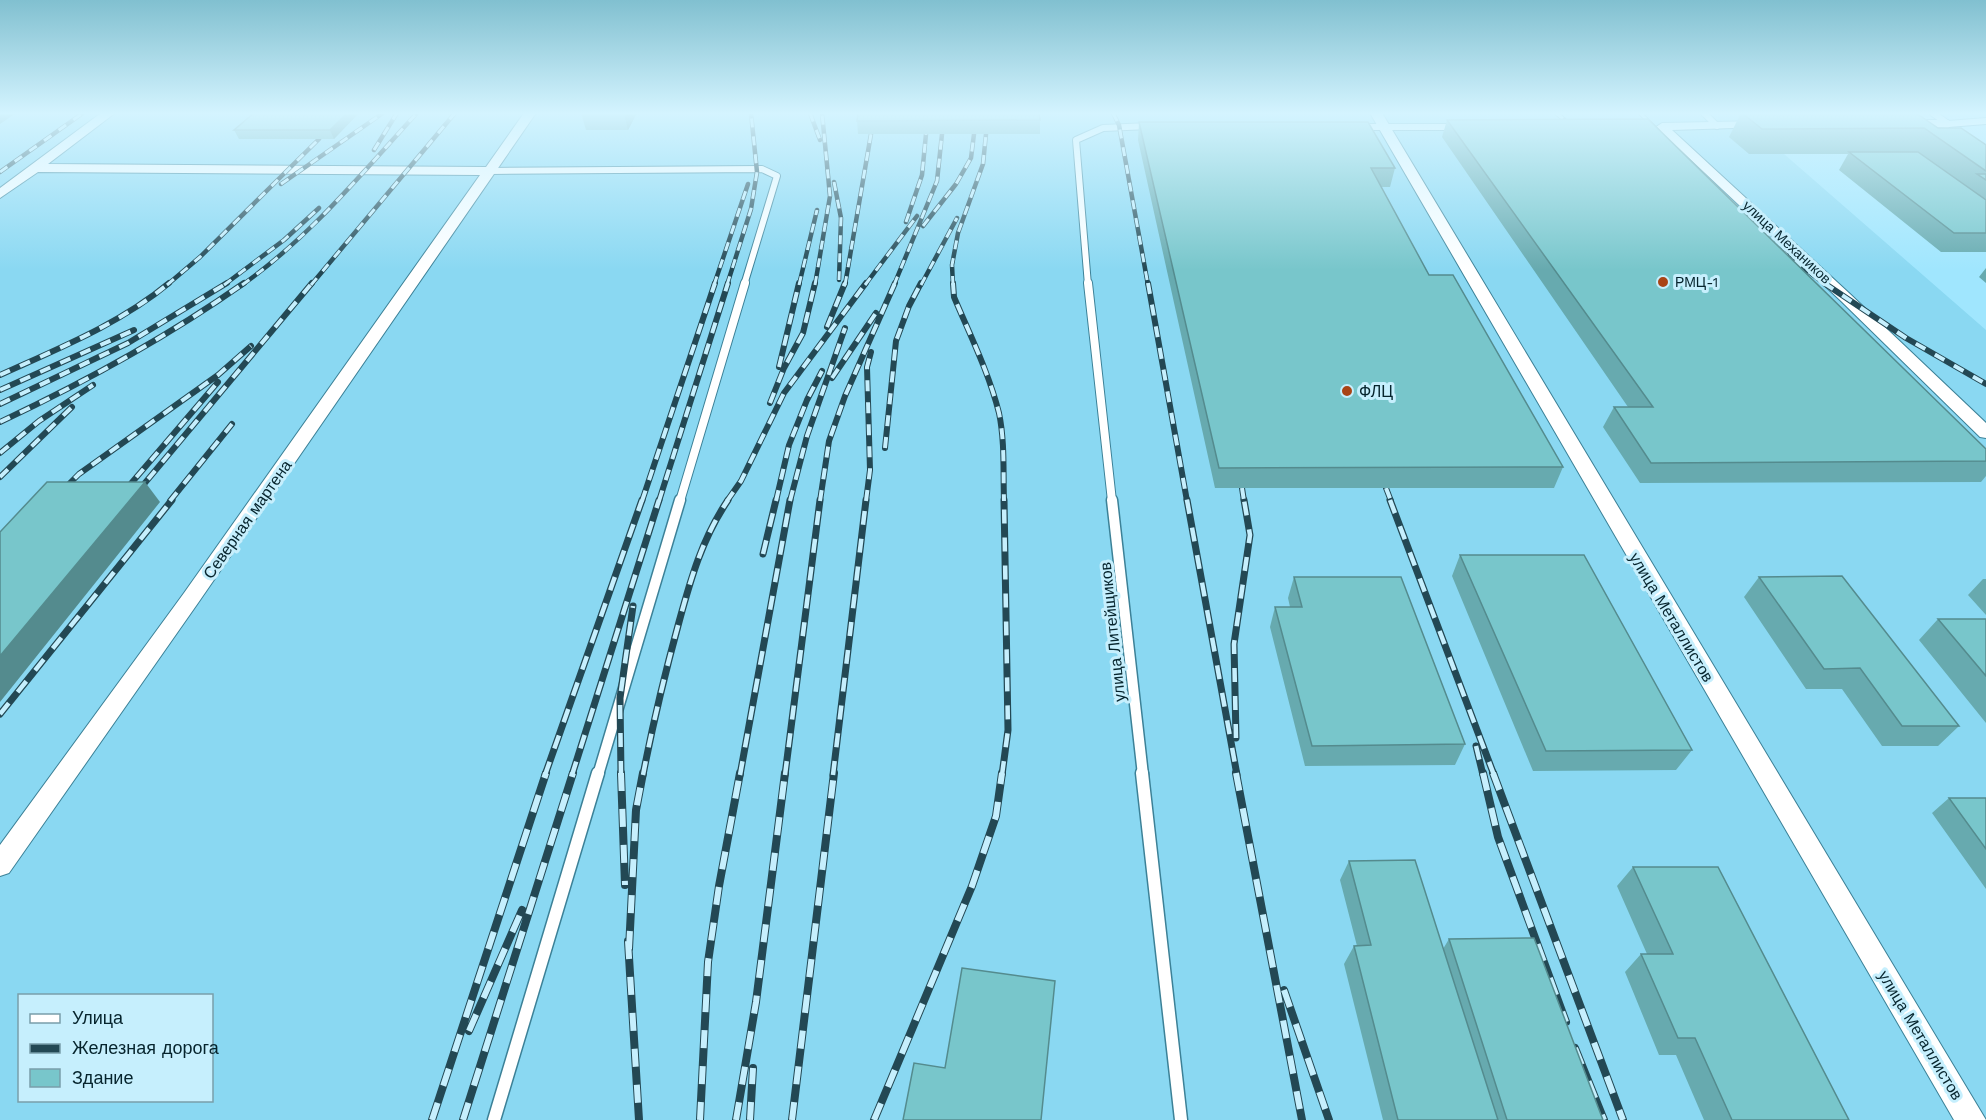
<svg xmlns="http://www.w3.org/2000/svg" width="1986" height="1120" viewBox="0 0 1986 1120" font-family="'Work Sans',sans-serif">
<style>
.built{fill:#8ad8f2;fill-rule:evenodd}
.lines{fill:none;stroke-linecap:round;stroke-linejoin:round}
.service-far3-casing{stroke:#3c8197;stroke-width:8}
.service-far2-casing{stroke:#3c8197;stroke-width:10}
.service-far1-casing{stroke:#3c8197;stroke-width:13}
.service-casing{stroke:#3c8197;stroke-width:15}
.minor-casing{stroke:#3c8197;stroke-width:2}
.service-far3{stroke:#fff;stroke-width:6}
.service-far2{stroke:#fff;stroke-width:8}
.service-far1{stroke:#fff;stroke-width:10}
.service{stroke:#fff;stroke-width:12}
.minor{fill:#fff;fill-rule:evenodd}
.rail-far3-casing{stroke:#234854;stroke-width:4.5}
.rail-far2-casing{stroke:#234854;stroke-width:6}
.rail-far1-casing{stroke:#234854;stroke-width:7}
.rail-casing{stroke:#234854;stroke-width:8}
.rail-far3{stroke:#c6effd;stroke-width:3;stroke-dasharray:9;stroke-linecap:butt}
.rail-far2{stroke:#c6effd;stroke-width:4;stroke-dasharray:11;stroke-linecap:butt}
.rail-far1{stroke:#c6effd;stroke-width:4.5;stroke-dasharray:14;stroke-linecap:butt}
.rail{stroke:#c6effd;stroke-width:6;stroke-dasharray:18;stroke-linecap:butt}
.wall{fill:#67aaaf}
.shaded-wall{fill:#548b8e}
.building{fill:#78c6cb;stroke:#548b8e;stroke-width:1.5}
.poi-dot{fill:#a94416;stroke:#c6effd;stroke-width:2}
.labels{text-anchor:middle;stroke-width:6;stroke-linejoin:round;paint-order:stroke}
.far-street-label{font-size:14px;fill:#06242d;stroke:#c6effd}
.far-poi-label{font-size:14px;fill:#06242d;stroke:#c6effd;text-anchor:start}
.poi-label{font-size:16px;fill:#06242d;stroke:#c6effd;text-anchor:start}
.street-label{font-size:16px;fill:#06242d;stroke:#c6effd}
</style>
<rect width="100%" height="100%" fill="#a0e6fe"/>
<!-- built -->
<path class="built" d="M 0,113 L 1737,113 L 1986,330 L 1986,1120 L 0,1120 ZM 20,996 L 212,996 L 212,1100 L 20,1100 Z"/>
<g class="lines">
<defs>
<path id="service-far3" d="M 1704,113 L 1717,126
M 1933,113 L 1948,124 L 1986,121
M 1362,127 L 1456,127
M 490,171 L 762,169 L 777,176 L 744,285
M 1088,285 L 1076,140 L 1103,128 L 1150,126"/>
<path id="service-far2" d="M 1088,283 L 1112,501
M 680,501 L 745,283"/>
<path id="service-far1" d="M 1112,500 L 1143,775
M 598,775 L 680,500"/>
<path id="service" d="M 1142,773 L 1181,1120
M 494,1120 L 598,773"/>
<path id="minor" d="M 101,113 L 115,113 L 48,164 L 486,167 L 524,113 L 536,113 L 198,603 L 9,873 L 0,876 L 0,845 L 184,593 L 480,175 L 38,172 L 0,198 L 0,188 Z
M 1370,113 L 1382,113 L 1986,1120 L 1954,1120 Z
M 1907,120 L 1948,120 L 1954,124 L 1948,128 L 1903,126 L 1903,122 Z
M 1760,121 L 1766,125 L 1764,127 L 1672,130 L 1850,294 L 1986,423 L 1986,438 L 1980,437 L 1840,300 L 1656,127 L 1662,123 Z"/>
</defs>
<!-- service-far3 casing -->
<use href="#service-far3" class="service-far3-casing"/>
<!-- service-far2 casing -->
<use href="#service-far2" class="service-far2-casing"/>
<!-- service-far1 casing -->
<use href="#service-far1" class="service-far1-casing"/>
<!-- service casing -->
<use href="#service" class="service-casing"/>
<!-- minor casing -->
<use href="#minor" class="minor-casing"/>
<!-- service-far3 -->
<use href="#service-far3" class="service-far3"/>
<!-- service-far2 -->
<use href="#service-far2" class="service-far2"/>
<!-- service-far1 -->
<use href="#service-far1" class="service-far1"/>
<!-- service -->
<use href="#service" class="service"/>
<!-- minor -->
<use href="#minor" class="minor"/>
<defs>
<path id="rail-far3" d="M 810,113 L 820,140
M 1113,113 L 1119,125 L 1148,285
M 1556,113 L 1577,130
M 1640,113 L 1658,131
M 374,150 L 397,113
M 0,172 L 83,113
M 834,182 L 841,218 L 839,280
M 281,184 L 383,113
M 906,222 L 922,175 L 926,134
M 923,226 L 956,184 L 971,158 L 974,134
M 1780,250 L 1826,285
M 167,285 L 200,257 L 319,139
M 224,285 L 284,240 L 319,208
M 242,285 C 310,237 361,174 417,113
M 311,285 L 455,113
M 714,285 L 748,184
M 727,285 L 751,209 L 757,172 L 751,113
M 799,285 L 817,210
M 815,285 L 830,196 L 822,113
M 845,285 L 871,134
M 865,285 L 917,216
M 894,285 L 937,181 L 942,134
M 921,285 L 957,218
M 953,285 L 952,265 L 958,233 L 983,164 L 986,134"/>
<path id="rail-far2" d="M 953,283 L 954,297 C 970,335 989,373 999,413 C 1005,442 1003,472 1004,501
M 1148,283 L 1187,501
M 1824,283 L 1906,338 L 1986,384
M 827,327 L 845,283
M 779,367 L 799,283
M 0,375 C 57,349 120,324 169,283
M 832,378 L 876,313
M 0,390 L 134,330
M 770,403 L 784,368 L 803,333 L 815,283
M 0,404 L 128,343 L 227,283
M 0,422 C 85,382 167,337 244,283
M 885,448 L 896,341 L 909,306 L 921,283
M 0,453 L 39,421 L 93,385
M 0,477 L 72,407
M 1242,488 L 1244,501
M 1386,488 L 1391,501
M 59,494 L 79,474 L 218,375 L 251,346
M 122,494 L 218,382
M 134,496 L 312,283
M 170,501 L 232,424
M 642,501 L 715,283
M 659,501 L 728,283
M 727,501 L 741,481 L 784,393 L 866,283
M 776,501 L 789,445 L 807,400 L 822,371
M 790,501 L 807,436 L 845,328
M 820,501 L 829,441 L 845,396 L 895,283
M 866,501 L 870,470 L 867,367 L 871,352"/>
<path id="rail-far1" d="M 1187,500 L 1237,775
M 1390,500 L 1494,775
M 763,554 L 776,500
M 0,714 L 172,500
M 1236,738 L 1234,644 L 1250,535 L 1244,500
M 1476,746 L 1483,775
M 545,775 L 642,500
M 572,775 L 659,500
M 621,775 L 620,698 L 633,606
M 643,775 C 653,723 665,673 679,622 C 691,578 702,539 728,500
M 740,775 L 790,500
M 785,775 L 820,500
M 833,775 L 866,500
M 1002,775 L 1008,730 L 1004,500"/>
<path id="rail" d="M 621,773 L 625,885
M 1236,773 L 1302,1120
M 1483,773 L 1498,837 L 1566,1022
M 1493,773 L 1623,1120
M 628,941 L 639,1120
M 629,949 L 636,810 L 643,773
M 1284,990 L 1329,1120
M 469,1031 L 522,910
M 1575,1048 L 1604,1120
M 432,1120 L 546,773
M 463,1120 L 573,773
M 700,1120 L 708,962 L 719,886 L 740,773
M 736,1120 L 756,1002 L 785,773
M 750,1120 L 753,1068
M 792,1120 L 834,773
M 874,1120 L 972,886 L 996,816 L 1002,773"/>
</defs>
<!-- rail-far3 casing -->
<use href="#rail-far3" class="rail-far3-casing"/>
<!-- rail-far2 casing -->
<use href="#rail-far2" class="rail-far2-casing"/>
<!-- rail-far1 casing -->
<use href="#rail-far1" class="rail-far1-casing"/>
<!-- rail casing -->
<use href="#rail" class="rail-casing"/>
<!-- rail-far3 -->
<use href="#rail-far3" class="rail-far3"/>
<!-- rail-far2 -->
<use href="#rail-far2" class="rail-far2"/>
<!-- rail-far1 -->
<use href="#rail-far1" class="rail-far1"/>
<!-- rail -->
<use href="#rail" class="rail"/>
</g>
<!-- wall -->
<path class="wall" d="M 359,113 L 334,139 L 239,139 L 234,130 Z
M 581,113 L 637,113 L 628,130 L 586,130 Z
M 1738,113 L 1916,113 L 1938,128 L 1986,145 L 1986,252 L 1941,252 L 1839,170 L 1848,154 L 1749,154 L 1729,137 L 1740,115 Z
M 1040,120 L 1040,134 L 858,134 L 857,121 Z
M 1447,120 L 1986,449 L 1986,476 L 1981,482 L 1640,483 L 1603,427 L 1614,407 L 1628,407 L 1442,137 Z
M 1139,122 L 1395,168 L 1390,187 L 1381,187 L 1429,275 L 1563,467 L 1554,488 L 1215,488 L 1138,140 Z
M 1986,268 L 1986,283 L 1979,277 Z
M 1460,555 L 1692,750 L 1676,770 L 1533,771 L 1452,576 Z
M 1294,577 L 1465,744 L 1455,765 L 1305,766 L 1270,627 L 1275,607 L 1290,607 L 1288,598 Z
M 1759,577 L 1959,726 L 1938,746 L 1882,746 L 1842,689 L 1806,689 L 1744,597 Z
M 1983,579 L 1986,579 L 1986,615 L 1968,595 Z
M 1938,619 L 1986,619 L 1986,723 L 1919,640 Z
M 1949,798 L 1986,798 L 1986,889 L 1932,813 Z
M 1349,861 L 1443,949 L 1449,939 L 1603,1120 L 1383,1120 L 1344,964 L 1354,946 L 1357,946 L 1340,880 Z
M 1633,867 L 1849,1120 L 1704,1120 L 1676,1055 L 1659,1055 L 1625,972 L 1641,954 L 1647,954 L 1617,886 Z"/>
<!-- shaded-wall -->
<path class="shaded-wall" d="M 0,113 L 16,113 L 0,124 Z
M 347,113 L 359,113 L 334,139 L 330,130 Z
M 624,113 L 637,113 L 628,130 Z
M 145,482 L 160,502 L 0,702 L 0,656 Z"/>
<!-- building -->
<path class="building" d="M 254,113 L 347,113 L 330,130 L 234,130 Z
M 858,113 L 1039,113 L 1040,120 L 857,121 Z
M 1742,113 L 1916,113 L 1938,128 L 1961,128 L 1986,145 L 1986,171 L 1924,128 L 1762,129 Z
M 1648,119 L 1986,449 L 1986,461 L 1651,463 L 1614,407 L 1653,407 L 1447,120 Z
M 1139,122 L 1368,122 L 1395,168 L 1371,168 L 1429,275 L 1453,275 L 1563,467 L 1219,468 Z
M 1849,152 L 1918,152 L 1986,200 L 1986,233 L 1954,233 Z
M 1977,174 L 1986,174 L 1986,180 Z
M 47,482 L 145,482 L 0,656 L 0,532 Z
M 1460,555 L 1584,555 L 1692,750 L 1546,751 Z
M 1842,576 L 1959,726 L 1902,726 L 1860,668 L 1824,669 L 1759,577 Z
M 1294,577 L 1401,577 L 1465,744 L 1312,746 L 1275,607 L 1302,607 Z
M 1938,619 L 1986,619 L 1986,676 Z
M 1949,798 L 1986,798 L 1986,849 Z
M 1415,860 L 1498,1120 L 1398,1120 L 1354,946 L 1371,945 L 1349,861 Z
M 1633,867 L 1718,867 L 1849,1120 L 1732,1120 L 1695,1038 L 1678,1038 L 1641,954 L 1673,954 Z
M 1534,938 L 1603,1120 L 1507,1120 L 1449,939 Z
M 962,968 L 1055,981 L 1041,1120 L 903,1120 L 914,1063 L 945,1068 Z"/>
<!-- sky -->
<linearGradient id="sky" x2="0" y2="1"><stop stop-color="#81c0d0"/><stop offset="0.42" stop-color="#d4f4ff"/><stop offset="1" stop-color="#d4f4ff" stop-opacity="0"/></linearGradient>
<rect width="1986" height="270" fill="url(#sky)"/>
<!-- markers -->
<g class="poi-dot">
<circle cx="1663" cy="282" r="6"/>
<circle cx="1347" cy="391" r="6"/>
</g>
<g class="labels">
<!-- far-street labels -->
<g class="far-street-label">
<text transform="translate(1787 242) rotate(43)" y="5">улица Механиков</text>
</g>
<!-- far-poi labels -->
<g class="far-poi-label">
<text x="1675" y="287">РМЦ-1</text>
</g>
<!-- poi labels -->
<g class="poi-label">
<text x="1359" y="397">ФЛЦ</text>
</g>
<!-- street labels -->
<g class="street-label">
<text transform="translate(247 519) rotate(-55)" y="6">Северная мартена</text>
<text transform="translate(1672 617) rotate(59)" y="6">улица Металлистов</text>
<text transform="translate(1112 632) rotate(-96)" y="6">улица Литейщиков</text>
<text transform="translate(1921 1035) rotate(59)" y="6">улица Металлистов</text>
</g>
</g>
<!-- legend -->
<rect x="18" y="994" width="195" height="108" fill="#c6effd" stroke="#799eaa" stroke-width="1.5"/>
<rect x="30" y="1014" width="30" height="9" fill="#ffffff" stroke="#799eaa" stroke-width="1.5"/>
<text x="72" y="1024" font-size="18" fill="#06242d">Улица</text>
<rect x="30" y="1044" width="30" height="9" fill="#234854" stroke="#799eaa" stroke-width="1.5"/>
<text x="72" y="1054" font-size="18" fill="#06242d">Железная дорога</text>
<rect x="30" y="1069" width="30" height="18" fill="#78c6cb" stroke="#799eaa" stroke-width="1.5"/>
<text x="72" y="1084" font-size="18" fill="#06242d">Здание</text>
</svg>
